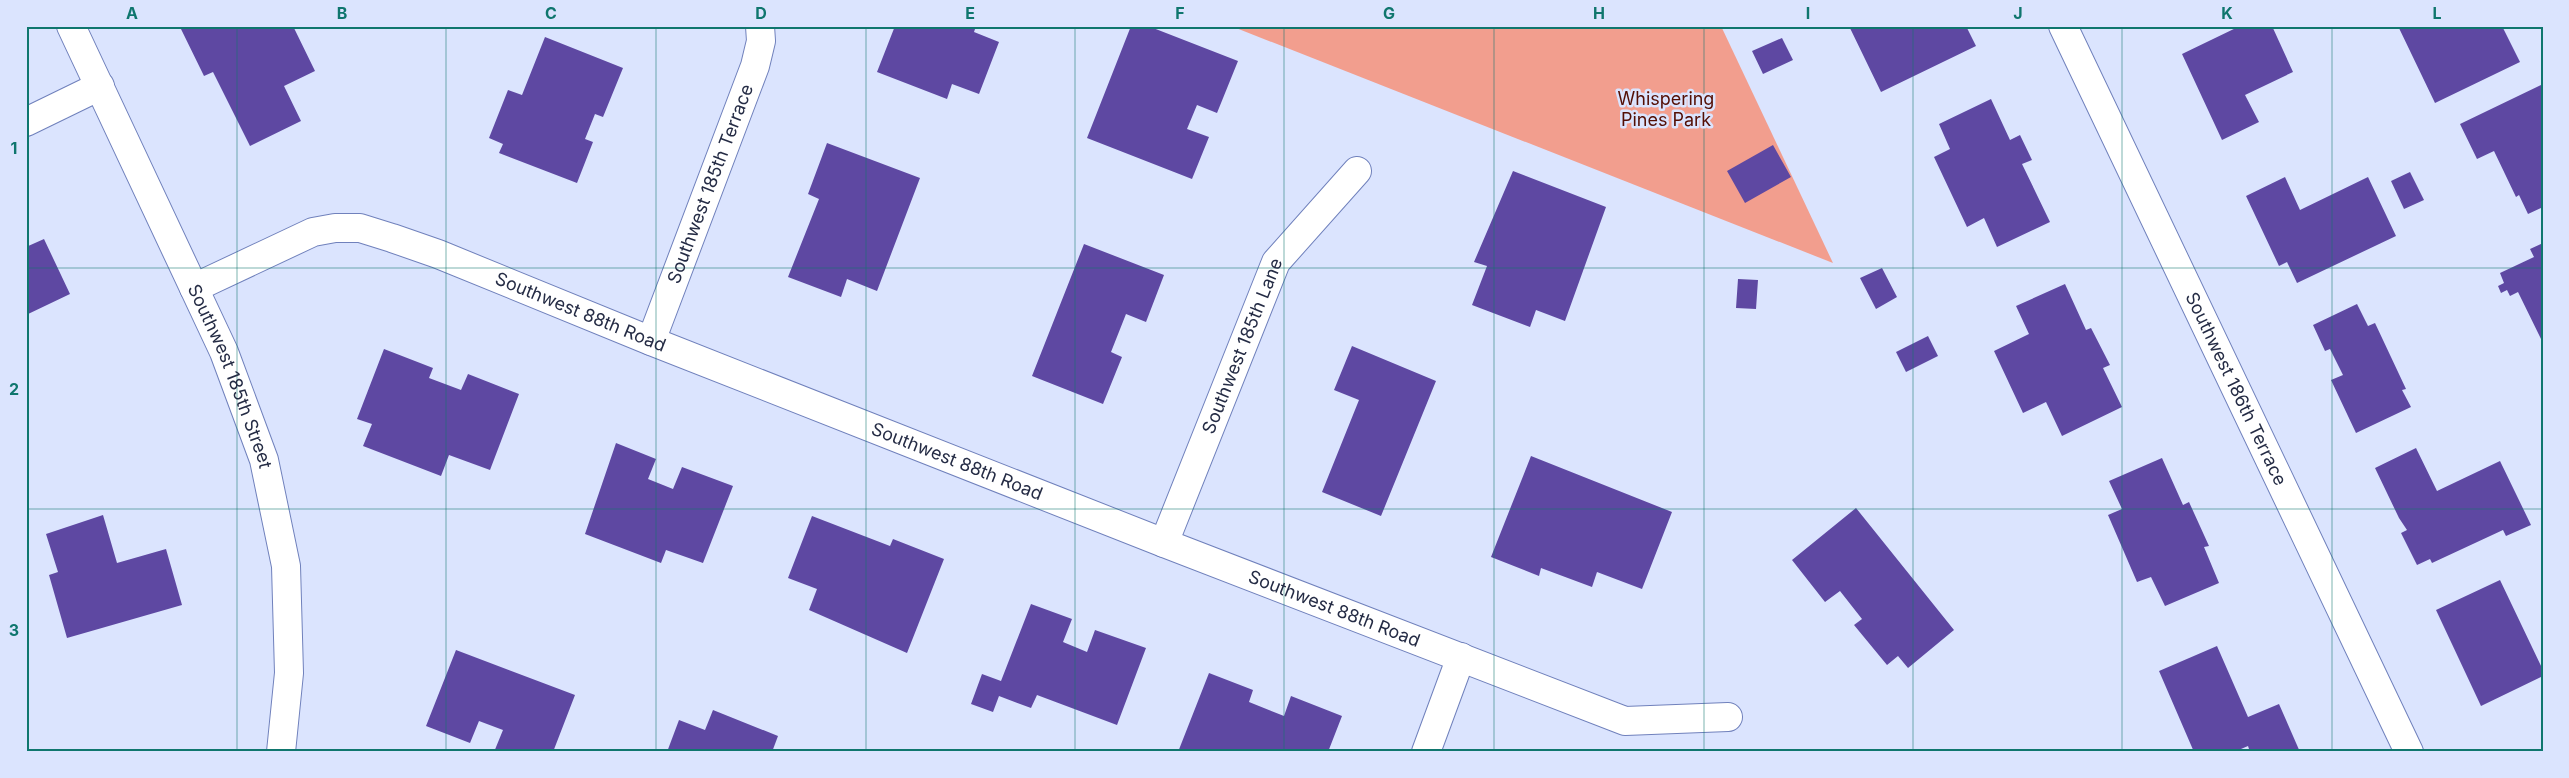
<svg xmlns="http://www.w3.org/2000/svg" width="2569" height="778" viewBox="0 0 2569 778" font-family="Inter,sans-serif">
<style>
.green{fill:#f29e8e}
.building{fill:#5e48a2}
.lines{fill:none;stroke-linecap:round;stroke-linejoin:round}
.minor-casing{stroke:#7081bc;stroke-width:30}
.minor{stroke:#fff;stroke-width:28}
.grid{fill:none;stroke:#0f766e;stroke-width:1;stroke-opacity:0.55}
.labels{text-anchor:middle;stroke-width:5;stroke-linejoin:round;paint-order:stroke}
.park-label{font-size:18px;fill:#530e04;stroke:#dbe4fe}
.street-label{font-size:18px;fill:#252c45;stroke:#dbe4fe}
.neatline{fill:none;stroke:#0f766e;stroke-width:2}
.grid-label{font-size:16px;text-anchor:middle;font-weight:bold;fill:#0f766e}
</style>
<rect width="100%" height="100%" fill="#dbe4fe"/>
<!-- green -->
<path class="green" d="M 1231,26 L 1721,26 L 1833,263 Z"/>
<!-- building -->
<path class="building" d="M 293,26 L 315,71 L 284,86 L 301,121 L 250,146 L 213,72 L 204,76 L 180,27 Z
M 895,26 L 976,26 L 974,32 L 999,42 L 979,94 L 952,84 L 947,99 L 877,72 Z
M 1131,26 L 1148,26 L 1238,61 L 1217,113 L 1197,105 L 1187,129 L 1209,137 L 1192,179 L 1087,138 Z
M 1849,26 L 1966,26 L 1976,46 L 1881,92 Z
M 2240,26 L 2272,26 L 2293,72 L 2245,95 L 2259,122 L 2222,140 L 2182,54 Z
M 2398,26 L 2502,26 L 2520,62 L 2435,103 Z
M 545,37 L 623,68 L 603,117 L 595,114 L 585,139 L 593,142 L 577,183 L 499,153 L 503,144 L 489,138 L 508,90 L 522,95 Z
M 1782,38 L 1793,60 L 1763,74 L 1752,51 Z
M 2543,84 L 2543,207 L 2528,214 L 2519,195 L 2516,197 L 2494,151 L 2477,159 L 2460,124 Z
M 1991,99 L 2010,140 L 2020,135 L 2032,160 L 2022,164 L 2050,222 L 1997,247 L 1984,218 L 1967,227 L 1934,157 L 1950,149 L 1939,124 Z
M 827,143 L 920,178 L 877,291 L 847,279 L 841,297 L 788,277 L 819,199 L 808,194 Z
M 1773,145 L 1791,177 L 1745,203 L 1727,171 Z
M 1513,171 L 1606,207 L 1565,321 L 1536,310 L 1530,327 L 1472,305 L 1487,266 L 1474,262 Z
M 2410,172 L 2424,200 L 2404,209 L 2391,181 Z
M 2285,177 L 2300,210 L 2368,177 L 2396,236 L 2297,283 L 2287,262 L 2279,266 L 2246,196 Z
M 44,239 L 70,294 L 26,315 L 26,247 Z
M 2543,243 L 2543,343 L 2518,292 L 2510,296 L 2507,290 L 2501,293 L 2498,286 L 2504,283 L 2500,273 L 2534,257 L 2530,249 Z
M 1084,244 L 1164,275 L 1146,322 L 1126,314 L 1111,352 L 1122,357 L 1103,404 L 1032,376 Z
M 1882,268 L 1897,297 L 1876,309 L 1860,278 Z
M 1738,279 L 1758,280 L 1756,309 L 1736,308 Z
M 2065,284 L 2086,330 L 2091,328 L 2110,365 L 2103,368 L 2122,407 L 2062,436 L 2046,402 L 2023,413 L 1994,351 L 2029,334 L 2016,306 Z
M 2357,304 L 2368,326 L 2375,323 L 2406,389 L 2402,390 L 2411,407 L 2356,433 L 2331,380 L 2343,375 L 2330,349 L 2325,351 L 2313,325 Z
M 1928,336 L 1938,356 L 1906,372 L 1896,352 Z
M 1352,346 L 1436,381 L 1381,516 L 1322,492 L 1359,400 L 1334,390 Z
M 384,349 L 433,368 L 429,378 L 461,390 L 468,374 L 519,394 L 490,470 L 449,455 L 441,476 L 363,446 L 372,424 L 357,419 Z
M 616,443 L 656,459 L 648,479 L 673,489 L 682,467 L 733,486 L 703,563 L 666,550 L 661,563 L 585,534 Z
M 2416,448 L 2437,491 L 2500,461 L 2531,525 L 2506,536 L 2503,530 L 2432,563 L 2430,559 L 2417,565 L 2401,533 L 2407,530 L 2399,518 L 2375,468 Z
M 1531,456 L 1672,512 L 1642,589 L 1597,572 L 1592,587 L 1541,568 L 1539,576 L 1491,557 Z
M 2162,458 L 2183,505 L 2189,502 L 2209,546 L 2204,547 L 2219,583 L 2165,606 L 2151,577 L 2137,582 L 2108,515 L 2122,509 L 2109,481 Z
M 1856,508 L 1954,630 L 1908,668 L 1898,656 L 1887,665 L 1854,625 L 1862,619 L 1840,591 L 1825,602 L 1792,560 Z
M 103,515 L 117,563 L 166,549 L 182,605 L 67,638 L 49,575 L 58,572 L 46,534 Z
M 812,516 L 890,546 L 893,539 L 944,559 L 907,653 L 809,610 L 817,589 L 788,578 Z
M 2500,580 L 2543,670 L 2543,676 L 2481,706 L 2436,610 Z
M 1031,604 L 1072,619 L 1063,642 L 1087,652 L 1095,630 L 1146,648 L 1117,725 L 1037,695 L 1031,708 L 999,696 L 993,712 L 971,704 L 982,674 L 1001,681 Z
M 2217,646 L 2248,717 L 2279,704 L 2300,752 L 2250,752 L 2248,746 L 2234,752 L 2194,752 L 2159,671 Z
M 456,650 L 575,695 L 553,752 L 494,752 L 503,730 L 479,721 L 470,743 L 426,726 Z
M 1209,673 L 1253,690 L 1249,702 L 1284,716 L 1291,696 L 1342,716 L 1328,752 L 1178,752 Z
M 713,710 L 778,736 L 772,752 L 667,752 L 679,720 L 705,730 Z"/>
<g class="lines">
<defs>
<g id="minor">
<path id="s1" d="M 71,26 L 224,352 L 264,460 L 286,566 L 289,673 L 281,752"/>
<path id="s2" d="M 2063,26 L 2409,752"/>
<path d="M 26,122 L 100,86"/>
<path id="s3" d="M 194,288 L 313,232 L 335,228 L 360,228 L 392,238 L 438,254 L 651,341 L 1164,543 L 1625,721 L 1728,717"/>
<path id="s4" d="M 651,341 L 755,66 L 761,41 L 760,26"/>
<path id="s5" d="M 1164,543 L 1276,262 L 1357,171"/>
<path d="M 1426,752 L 1461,657"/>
</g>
</defs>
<!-- minor casing -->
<use href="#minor" class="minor-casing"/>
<!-- minor -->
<use href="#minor" class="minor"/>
</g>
<!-- grid -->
<path class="grid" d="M 237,26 L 237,752M 446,26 L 446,752M 656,26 L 656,752M 866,26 L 866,752M 1075,26 L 1075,752M 1284,26 L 1284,752M 1494,26 L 1494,752M 1704,26 L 1704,752M 1913,26 L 1913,752M 2122,26 L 2122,752M 2332,26 L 2332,752M 26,268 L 2543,268M 26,509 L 2543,509"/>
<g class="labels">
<!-- park labels -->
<g class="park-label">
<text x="1666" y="105">Whispering<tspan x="1666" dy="21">Pines Park</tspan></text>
</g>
<!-- street labels -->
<g class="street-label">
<text dy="6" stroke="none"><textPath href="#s4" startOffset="168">Southwest 185th Terrace</textPath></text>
<text dy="6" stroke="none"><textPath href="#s3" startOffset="415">Southwest 88th Road</textPath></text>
<text dy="6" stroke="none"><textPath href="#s5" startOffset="212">Southwest 185th Lane</textPath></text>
<text dy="6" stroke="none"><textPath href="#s1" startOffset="385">Southwest 185th Street</textPath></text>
<text dy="6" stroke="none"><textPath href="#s2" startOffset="402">Southwest 186th Terrace</textPath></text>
<text dy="6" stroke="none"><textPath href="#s3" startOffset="820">Southwest 88th Road</textPath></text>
<text dy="6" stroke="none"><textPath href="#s3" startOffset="1225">Southwest 88th Road</textPath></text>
</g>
</g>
<!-- border -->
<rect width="2569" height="778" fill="none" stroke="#dbe4fe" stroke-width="55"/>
<rect x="28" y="28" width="2514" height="722" class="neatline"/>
<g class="grid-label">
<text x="132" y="19">A</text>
<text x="342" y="19">B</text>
<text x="551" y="19">C</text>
<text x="761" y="19">D</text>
<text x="970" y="19">E</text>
<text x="1180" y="19">F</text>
<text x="1389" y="19">G</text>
<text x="1599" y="19">H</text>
<text x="1808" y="19">I</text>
<text x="2018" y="19">J</text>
<text x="2227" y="19">K</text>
<text x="2437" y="19">L</text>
<text x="14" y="154">1</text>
<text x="14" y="395">2</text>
<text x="14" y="636">3</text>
</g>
</svg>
